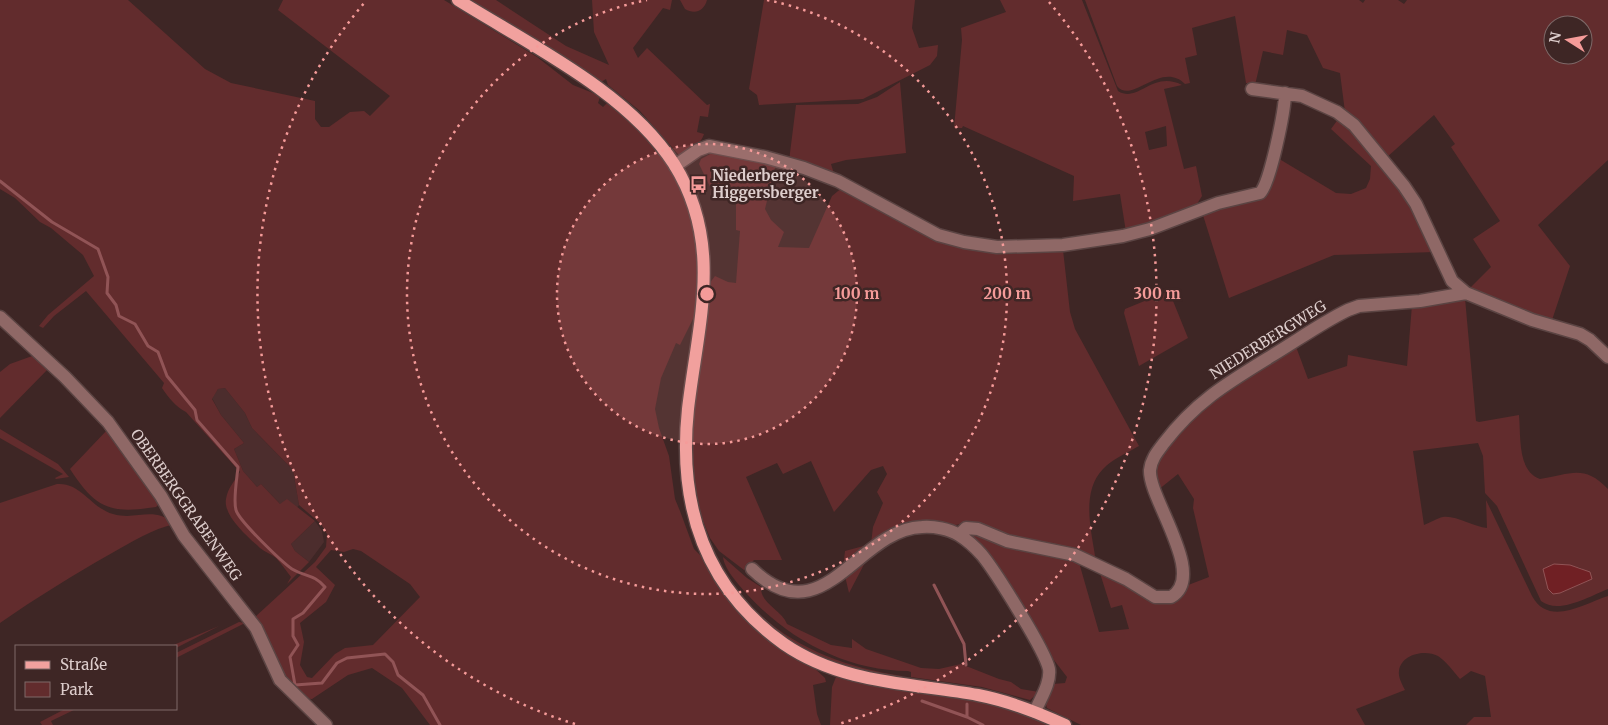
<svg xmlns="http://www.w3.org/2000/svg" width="1608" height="725" viewBox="0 0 1608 725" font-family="Merriweather,serif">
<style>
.built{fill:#4c2d2d}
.green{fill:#622c2d;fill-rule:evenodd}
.water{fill:#702024;stroke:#915456}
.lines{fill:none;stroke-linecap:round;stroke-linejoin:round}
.stream{stroke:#915456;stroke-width:3}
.minor-casing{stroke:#5b4443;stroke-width:15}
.major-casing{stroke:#5b4443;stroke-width:15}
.minor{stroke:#8f6866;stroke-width:12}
.major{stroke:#f1a19e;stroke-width:12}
.ring{fill:none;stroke:#f59b99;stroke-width:2.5;stroke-dasharray:2.5 5}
.labels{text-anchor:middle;stroke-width:5;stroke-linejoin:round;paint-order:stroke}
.poi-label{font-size:15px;font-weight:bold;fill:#ddcdcc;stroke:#3e2625;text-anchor:start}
.street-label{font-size:15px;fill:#ddcdcc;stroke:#3e2625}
.centre{fill:#f59b99;stroke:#3e2625;stroke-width:2.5}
.ring-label{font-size:15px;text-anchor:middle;font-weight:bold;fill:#f59b99;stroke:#3e2625;stroke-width:5;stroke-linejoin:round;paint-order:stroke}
</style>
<rect width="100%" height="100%" fill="#3e2625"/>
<!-- built -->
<path class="built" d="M 225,388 L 245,413 L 252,428 L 293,470 L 299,505 L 297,508 L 292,504 L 280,504 L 261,484 L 257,487 L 243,471 L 234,449 L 244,443 L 221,415 L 212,398 L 218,389 Z
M 315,521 L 322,531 L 324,542 L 309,562 L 295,551 L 291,544 Z"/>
<!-- green -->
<path class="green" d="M 0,0 L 128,0 L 205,69 L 231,83 L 315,101 L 315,119 L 321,127 L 329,127 L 350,112 L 364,111 L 370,116 L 390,96 L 278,10 L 283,0 L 444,0 L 537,57 L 573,85 L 598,95 L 600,97 L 598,103 L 603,107 L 608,102 L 612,104 L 650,140 L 670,169 L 684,198 L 693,225 L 699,257 L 696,313 L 680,345 L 676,343 L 661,378 L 655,409 L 659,428 L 669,456 L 675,499 L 680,511 L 694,549 L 703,558 L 711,572 L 825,678 L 826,682 L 813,685 L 817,714 L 821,725 L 430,725 L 402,688 L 372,668 L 348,675 L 312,699 C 287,700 265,638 255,617 L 315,562 L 326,547 L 327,534 L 321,524 L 299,505 L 293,470 L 252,428 L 245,413 L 225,388 L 218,389 L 212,399 L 221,415 L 244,443 L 234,449 L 243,471 L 257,487 L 261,484 L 280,504 L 287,499 L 315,521 L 291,544 L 295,551 L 309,562 L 287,584 L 291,577 C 286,571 282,564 276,558 C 271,554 265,552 260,548 C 248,537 223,516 226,499 C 228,487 235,481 240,472 L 186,412 C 175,406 169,398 162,388 L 164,383 L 86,291 L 54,316 L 43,328 L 39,326 L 48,315 L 94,276 L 83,255 L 51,228 L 40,222 L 15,198 L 0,189 ZM 353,549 L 361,551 L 410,584 L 420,597 L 373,645 L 345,648 L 335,654 L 312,678 L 307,677 L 300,665 L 304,642 L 300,623 L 326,602 L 335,585 L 316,567 L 331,550 L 344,552 Z
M 466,0 L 496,0 L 566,46 L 609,65 L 594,32 L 592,0 L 672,0 L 670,10 L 663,8 L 633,48 L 638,58 L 647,48 L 707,105 L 710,104 L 708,117 L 700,116 L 697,132 L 704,134 C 701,144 689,154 678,154 L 640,111 L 608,85 L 606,79 L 601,82 Z
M 680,0 L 707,0 C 704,11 695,15 685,9 Z
M 764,0 L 915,0 L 912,28 L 919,48 L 938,45 L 937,56 L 930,65 L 863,99 L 759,105 L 757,95 L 749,89 Z
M 1000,0 L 1082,0 L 1118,91 C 1138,104 1152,70 1182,85 L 1164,89 L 1184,169 L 1196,166 L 1202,196 L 1195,207 L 1126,232 L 1120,194 L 1073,201 L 1074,176 L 963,126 L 962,128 L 954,128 L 962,40 L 961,28 L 1006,12 ZM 1166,126 L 1167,146 L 1149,150 L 1145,132 Z
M 1085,0 L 1359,0 L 1363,3 L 1365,0 L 1398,0 L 1404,4 L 1407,0 L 1608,0 L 1608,160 L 1538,225 L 1570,266 L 1551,323 L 1468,290 L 1491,267 L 1473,239 L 1500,221 L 1451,147 L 1455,144 L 1434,115 L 1386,158 L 1345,112 L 1340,73 L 1323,68 L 1307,35 L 1287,30 L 1283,55 L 1263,51 L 1255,85 L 1246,83 L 1235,16 L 1192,28 L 1197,55 L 1185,58 L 1190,83 L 1185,84 C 1161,60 1132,105 1117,86 ZM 1553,25 L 1583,25 L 1583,55 L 1553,55 Z
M 900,82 L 906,153 L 846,160 L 831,164 L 835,177 L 789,161 L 796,105 L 858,104 L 877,97 Z
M 1339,118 L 1344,120 L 1402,187 L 1436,252 L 1334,255 L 1229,298 L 1202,212 L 1258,198 L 1276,157 L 1336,193 L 1351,194 L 1366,188 L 1370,179 L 1371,166 L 1331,129 Z
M 714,152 L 776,164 L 765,209 L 771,220 L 784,232 L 778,247 L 809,248 L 832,196 L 843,187 L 919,230 L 1063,250 L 1070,312 L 1075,329 L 1139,446 C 1127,453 1112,459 1103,469 C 1080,493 1092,533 1096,562 L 966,523 L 950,526 L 922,523 L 843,569 L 845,551 L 871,544 L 873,527 L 883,503 L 877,492 L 887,474 L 883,466 L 871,470 L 834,512 L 811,461 L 783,474 L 777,463 L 746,477 L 782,560 L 754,560 L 744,570 L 719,551 L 710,538 L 693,496 L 689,450 L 709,284 L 715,276 L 728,282 L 736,283 L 740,231 L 736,230 L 736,204 L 732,190 L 714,195 L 699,164 L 701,159 Z
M 1169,291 L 1188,338 L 1139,366 L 1124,313 L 1125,309 Z
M 1465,298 L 1476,421 L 1479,422 L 1519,415 C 1521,436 1517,471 1540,479 C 1571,474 1584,464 1608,489 L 1608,589 C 1590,596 1559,615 1541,601 L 1497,506 L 1485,493 L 1483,456 L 1478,443 L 1413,451 L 1424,525 C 1430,523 1437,518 1443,517 C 1455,515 1474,527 1487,528 L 1486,500 L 1532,596 C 1549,627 1583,604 1608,596 L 1608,725 L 1466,725 L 1474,717 L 1491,717 L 1485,676 L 1471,671 L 1460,679 C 1454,672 1446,661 1438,656 C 1425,649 1401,654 1399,671 C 1398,677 1402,684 1405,690 L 1356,709 L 1365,725 L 1081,725 L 1047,708 L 1045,701 L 1053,684 L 1065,683 L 1067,677 L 1040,642 L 970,535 L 971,533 L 1078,559 L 1099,632 L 1129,629 L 1122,605 L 1111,608 L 1099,570 L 1152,599 L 1209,577 L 1193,508 L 1194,499 L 1178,474 L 1158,490 L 1155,480 L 1157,459 L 1211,399 L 1295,344 L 1308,379 L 1347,366 L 1348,355 L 1407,366 L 1412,305 ZM 1563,564 L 1581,568 L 1592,579 L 1560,593 Z
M 35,355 L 49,368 L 0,418 L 0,372 L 10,364 Z
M 109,428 L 159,504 L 156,507 C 110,514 96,509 70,469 Z
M 0,429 L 58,464 L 69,477 L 56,479 L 55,478 L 63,474 L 0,438 Z
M 57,484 C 81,482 91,508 113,514 C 137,521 153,505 175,524 C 152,529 132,542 112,553 C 73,575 36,598 0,623 L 0,503 Z
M 869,555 L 849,593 L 845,576 Z
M 723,557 L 747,578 L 761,587 C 760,604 782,610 787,624 L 831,645 L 852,648 L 852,639 L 866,649 L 921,668 L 939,669 L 961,664 L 999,679 L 1011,682 L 1021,689 L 1039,692 L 1030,700 L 982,687 L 911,677 L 911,672 L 908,671 C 846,671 787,639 745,592 C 737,583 724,568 723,557 Z
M 718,559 C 756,632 824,664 902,676 L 902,680 C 880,675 856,671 835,664 C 787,648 737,606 718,559 Z
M 239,622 L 245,623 L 176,658 L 176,653 Z
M 219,626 L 176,648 L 176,646 L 171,646 Z
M 836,677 L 996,704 L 1054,725 L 830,725 L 832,687 Z
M 65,709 L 76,709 L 51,721 L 53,725 L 42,725 L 40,722 Z"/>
<!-- water -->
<path class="water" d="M 1554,564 L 1570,565 L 1590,572 L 1592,579 L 1560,593 L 1553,594 L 1548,589 L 1543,569 Z"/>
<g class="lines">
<!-- stream -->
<path class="stream" d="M 0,181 L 52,222 L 98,249 L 108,277 L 107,293 L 116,305 L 119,316 L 135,324 L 148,346 L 158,352 L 167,376 L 195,410 L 197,420 L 238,467 C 237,478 233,500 236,510 C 239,521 282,562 292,569 C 305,577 314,574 325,587 L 303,613 L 293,619 L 293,636 L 298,645 L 290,657 L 295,685 L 322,683 L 337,663 L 347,658 L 385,654 L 393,662 L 398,675 L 423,695 L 440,725
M 934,585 L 964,644 L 966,665
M 922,701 L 967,717 L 983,725
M 967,704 L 967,717"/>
<defs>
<path id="minor" d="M 1252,89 L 1302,96 L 1337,112 L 1354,125 L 1404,186 L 1416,204 L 1452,281 L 1466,293 L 1532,320 L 1580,334 L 1590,340 L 1608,357
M 675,166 L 698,150 L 709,146 L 765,157 L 804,168 L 838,181 L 938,235 L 964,242 L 997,247 L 1063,245 L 1123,236 L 1150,229 L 1218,203 L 1260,193 C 1270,184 1285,110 1285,93
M 0,317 L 65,377 L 108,422 L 161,496 L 184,536 L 256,628 L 280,680 L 326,725
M 959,535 L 966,528 L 978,529 L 1007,541 L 1075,555 L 1126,579 L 1155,597 L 1171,597 C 1208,576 1148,498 1150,470 C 1151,459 1158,451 1164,443 C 1196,401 1229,382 1273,355 C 1298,340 1321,323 1348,310 L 1359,306 L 1420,301 L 1466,293
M 752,569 C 823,638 857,529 922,527 C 934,526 949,529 959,535 C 967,540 975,547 982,555 C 995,571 1045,650 1049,669 C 1051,683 1040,699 1035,712"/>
<path id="major" d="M 458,0 C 530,45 628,92 674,164 C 724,244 698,323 688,409 C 678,504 704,587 784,644 C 842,684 911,683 978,695 C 1009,701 1037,712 1065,725"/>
</defs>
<!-- minor casing -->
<use href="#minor" class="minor-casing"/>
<!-- major casing -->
<use href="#major" class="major-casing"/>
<!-- minor -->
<use href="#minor" class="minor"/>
<!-- major -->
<use href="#major" class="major"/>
</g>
<!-- distance rings -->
<circle cx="707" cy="294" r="150" fill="#f59b99" fill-opacity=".12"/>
<g class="ring">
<circle cx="707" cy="294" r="150"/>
<path d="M767 0A300 300 0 1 1 647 0"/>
<path d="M575 724A450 450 0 0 1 365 2M1049 2A450 450 0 0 1 839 724"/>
</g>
<!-- icons -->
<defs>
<symbol id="bus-bare" viewBox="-9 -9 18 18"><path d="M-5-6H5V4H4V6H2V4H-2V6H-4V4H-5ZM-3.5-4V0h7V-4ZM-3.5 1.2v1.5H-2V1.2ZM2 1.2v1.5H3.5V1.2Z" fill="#f59b99" stroke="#3e2625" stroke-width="2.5" paint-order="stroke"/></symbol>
</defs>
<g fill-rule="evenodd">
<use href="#bus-bare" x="686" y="172" width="25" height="25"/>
</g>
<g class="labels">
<!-- poi labels -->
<g class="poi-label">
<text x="712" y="181">Niederberg<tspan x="712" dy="17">Higgersberger</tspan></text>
</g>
<!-- street labels -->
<g class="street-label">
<text transform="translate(1268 340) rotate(-32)" y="5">NIEDERBERGWEG</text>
<text transform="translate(186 505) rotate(55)" y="5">OBERBERGGRABENWEG</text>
</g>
</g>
<circle cx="707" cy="294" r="8" class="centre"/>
<g class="ring-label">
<text x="857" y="299">100 m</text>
<text x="1007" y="299">200 m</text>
<text x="1157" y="299">300 m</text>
</g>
<!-- legend -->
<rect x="15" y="645" width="162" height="65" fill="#3e2625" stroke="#7e6968"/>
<rect x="25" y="661" width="25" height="8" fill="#f1a19e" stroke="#7e6968"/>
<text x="60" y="670" font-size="15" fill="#ddcdcc">Straße</text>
<rect x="25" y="682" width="25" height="15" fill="#622c2d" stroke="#7e6968"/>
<text x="60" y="695" font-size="15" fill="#ddcdcc">Park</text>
<!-- north arrow -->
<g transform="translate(1568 40) rotate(281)"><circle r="24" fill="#3e2625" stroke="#7e6968"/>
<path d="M0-4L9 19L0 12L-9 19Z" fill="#f59b99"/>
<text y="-8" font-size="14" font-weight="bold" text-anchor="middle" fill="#ddcdcc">N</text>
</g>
</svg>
